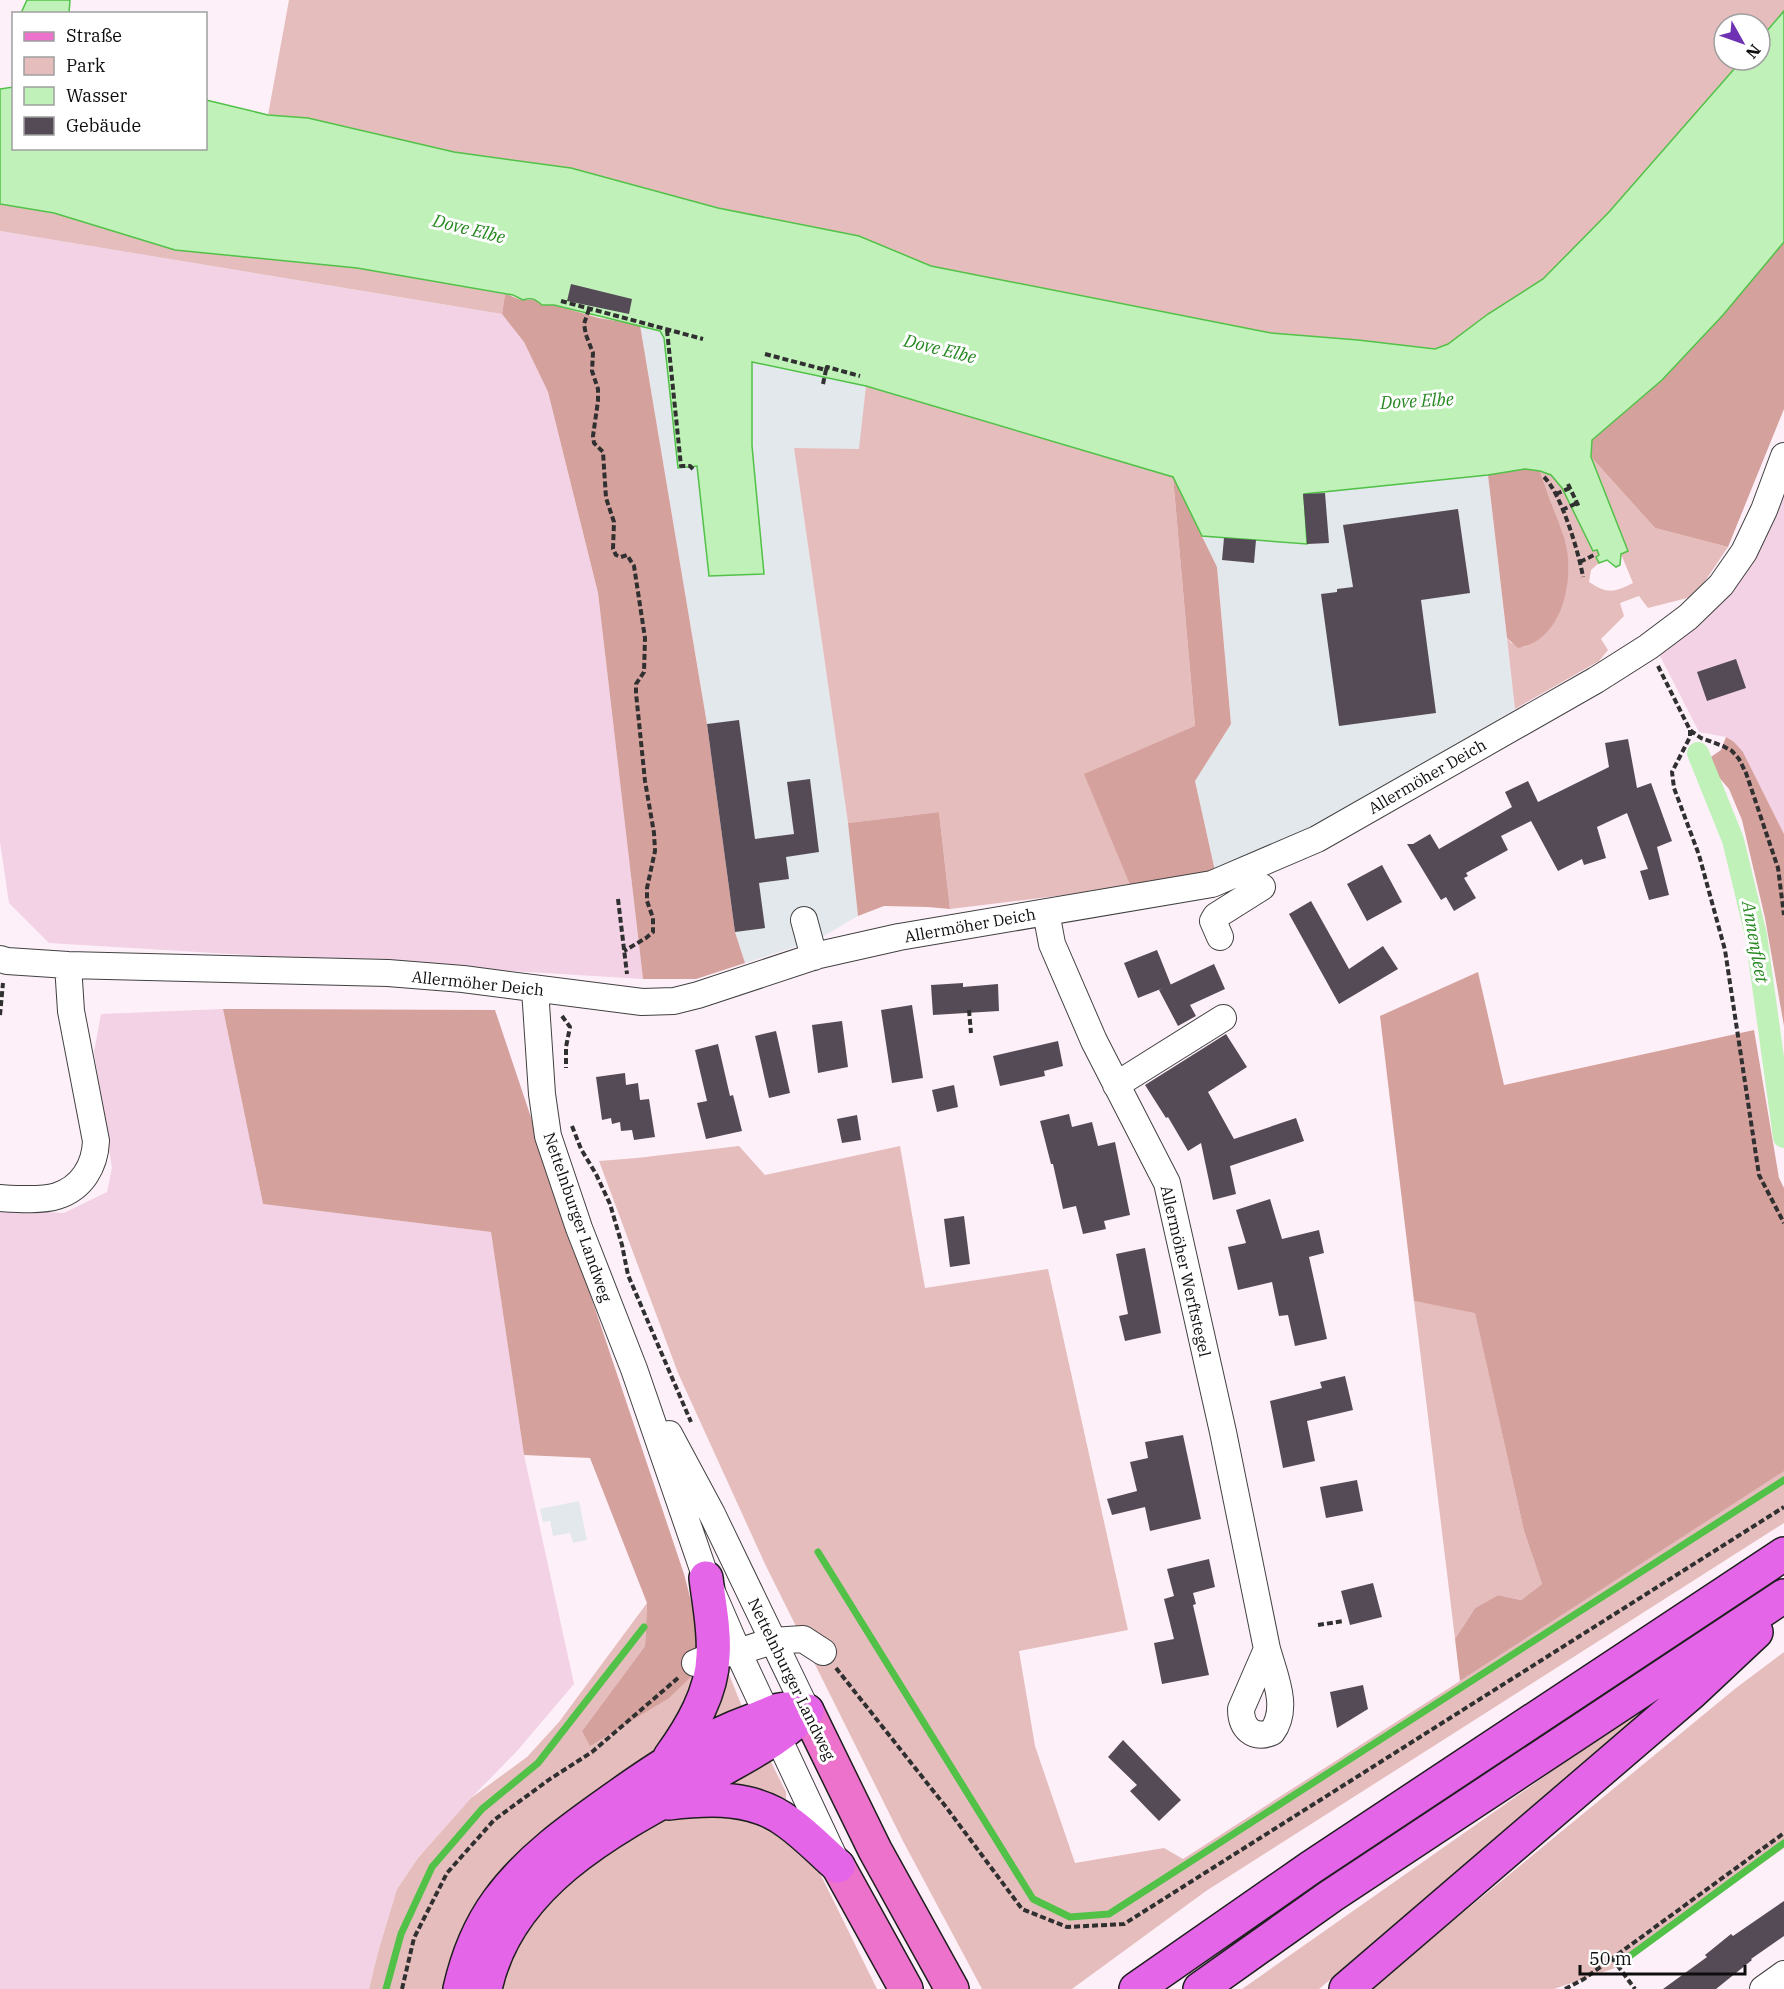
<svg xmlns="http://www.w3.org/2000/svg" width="1784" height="1989" viewBox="0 0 1784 1989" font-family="'IBM Plex Serif',serif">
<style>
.industrial{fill:#e3e8ec}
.farmland{fill:#f2d2e4}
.green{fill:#e5bdbd}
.forest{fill:#d5a19d}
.water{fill:#bff1b9;stroke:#51c147;stroke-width:1.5}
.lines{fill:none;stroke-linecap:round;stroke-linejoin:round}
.stream{stroke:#51c147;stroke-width:7}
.canal{stroke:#bff1b9;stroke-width:22}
.building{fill:#554b56}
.minor-casing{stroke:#414141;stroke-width:28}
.major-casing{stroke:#1f1f1f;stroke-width:36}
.highway-casing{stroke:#1f1f1f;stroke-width:36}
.path{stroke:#303030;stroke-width:4;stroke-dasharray:6 3;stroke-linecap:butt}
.minor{stroke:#fff;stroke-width:26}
.major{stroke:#ec72cb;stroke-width:33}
.highway{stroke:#e465e7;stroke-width:33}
.labels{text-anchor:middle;stroke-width:6;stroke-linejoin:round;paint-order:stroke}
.street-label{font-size:16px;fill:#0e0e0e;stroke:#fff}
.water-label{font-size:18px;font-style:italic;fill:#258820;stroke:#fff}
</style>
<rect width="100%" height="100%" fill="#fef0f9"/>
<!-- industrial -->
<path class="industrial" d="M 640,325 L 660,331 L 664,338 L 678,468 L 697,466 L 709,576 L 764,574 L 752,445 L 752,362 L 866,386 L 860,450 L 794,448 L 848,823 L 858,916 L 817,940 L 745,963 L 735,932 L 707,724 Z
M 1488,475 L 1515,709 L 1312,830 L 1215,871 L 1195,781 L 1231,724 L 1217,567 L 1202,536 L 1307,544 L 1303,494 Z
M 579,1501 L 587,1540 L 573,1543 L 570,1533 L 553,1536 L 550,1521 L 543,1522 L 540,1509 Z"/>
<!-- farmland -->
<path class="farmland" d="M 0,231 L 502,314 L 524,342 L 548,392 L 598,593 L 643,979 L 49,943 L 9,903 L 0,842 Z
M 1784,488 L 1784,834 L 1743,752 L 1726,737 L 1699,732 L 1659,654 Z
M 223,1009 L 263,1204 L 491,1232 L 524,1455 L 574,1684 L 517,1751 L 471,1798 L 418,1858 L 397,1889 L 378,1952 L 369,1989 L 0,1989 L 0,1209 L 64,1213 L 107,1192 L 112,1168 L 94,1052 L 101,1014 Z"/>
<!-- green -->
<path class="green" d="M 289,0 L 1784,0 L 1784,11 L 1760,39 L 1760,24 L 1724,24 L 1724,60 L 1742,60 L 1609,212 L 1543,279 L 1488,314 L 1448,344 L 1435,349 L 1358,340 L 1271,333 L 931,266 L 859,236 L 718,208 L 571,168 L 454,152 L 308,118 L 268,115 Z
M 0,204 L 505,294 L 502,314 L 0,231 Z
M 866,386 L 1173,477 L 1195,726 L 1131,887 L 950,909 L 939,812 L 848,823 L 794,448 L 859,449 Z
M 1591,457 L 1655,528 L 1728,547 L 1695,596 L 1648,608 L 1639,596 L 1620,603 L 1624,616 L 1601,639 L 1608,650 L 1599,661 L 1515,709 L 1507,638 L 1511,643 L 1525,647 L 1547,630 L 1566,545 L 1540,471 L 1551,475 L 1562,488 L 1593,551 L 1597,550 L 1599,555 L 1596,557 L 1599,563 L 1591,570 L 1589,582 C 1608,594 1613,593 1633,583 L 1621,554 L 1628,551 Z
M 739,1146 L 765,1175 L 900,1146 L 925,1288 L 1048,1269 L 1128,1630 L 1019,1651 L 1035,1746 L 1075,1863 L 1164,1848 L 1183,1859 L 1460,1681 L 1784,1470 L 1784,1523 L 1206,1891 L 1072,1989 L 982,1989 L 904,1843 L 765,1564 L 678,1373 L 599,1161 L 637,1158 Z
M 1414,1301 L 1475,1312 L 1524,1531 L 1542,1584 L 1521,1600 L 1498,1595 L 1475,1608 L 1455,1639 Z
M 647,1603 L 645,1646 L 582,1731 L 698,1670 L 688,1702 L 657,1750 L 547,1827 L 496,1882 L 446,1989 L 369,1989 L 378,1952 L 397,1889 L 418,1858 L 471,1798 L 527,1757 L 559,1722 Z
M 1784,1652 L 1784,1848 L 1615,1968 L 1554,1989 L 1370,1989 L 1736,1688 Z
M 726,1667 L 743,1709 L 705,1724 Z
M 1652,1701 L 1656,1707 L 1319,1989 L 1242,1989 Z
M 768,1756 L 786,1792 L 786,1799 L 781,1799 L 763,1790 L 729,1783 Z
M 737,1812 L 777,1829 L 812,1857 L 877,1989 L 496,1989 L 533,1913 L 643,1820 Z"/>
<!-- forest -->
<path class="forest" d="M 1784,242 L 1784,409 L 1728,547 L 1655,528 L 1591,457 L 1592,440 L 1662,380 L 1723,315 Z
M 505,294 C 511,295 518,300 524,300 C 534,300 533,297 542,305 L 554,305 L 599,318 L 640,325 L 707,724 L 735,932 L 745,963 L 696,979 L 643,979 L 598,593 L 548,392 L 524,342 L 502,314 Z
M 1525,469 L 1540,471 C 1546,488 1552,506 1559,523 C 1561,530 1565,538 1566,545 C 1574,582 1562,641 1518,648 L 1507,638 L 1488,475 Z
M 1173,477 L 1217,567 L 1231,724 L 1195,781 L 1215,871 L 1131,887 L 1084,774 L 1195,726 Z
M 1726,737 L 1734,742 L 1743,752 L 1784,834 L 1784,1026 L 1765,918 L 1742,820 L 1729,789 L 1705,761 L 1721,750 Z
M 939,812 L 950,909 L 928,907 L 884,906 L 858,916 L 848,823 Z
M 1478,972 L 1504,1085 L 1754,1030 L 1779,1178 L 1784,1188 L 1784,1471 L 1460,1681 L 1455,1639 L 1475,1608 L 1498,1595 L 1521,1600 L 1542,1584 L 1524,1531 L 1475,1313 L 1414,1301 L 1380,1016 Z
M 223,1009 L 495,1010 L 684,1574 L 696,1620 L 698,1670 L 669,1698 L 590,1746 L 582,1731 L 645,1646 L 647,1603 L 590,1458 L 524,1455 L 491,1232 L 263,1204 Z"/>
<!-- water -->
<path class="water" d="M 27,0 L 70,0 L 69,13 L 21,13 Z
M 1784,11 L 1784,242 L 1723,315 L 1662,380 L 1592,440 L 1591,457 L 1628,551 L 1621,554 L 1620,565 L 1616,567 L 1607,560 L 1599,563 L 1596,557 L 1599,555 L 1597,550 L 1593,551 L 1562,488 L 1551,475 L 1540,471 L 1525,469 L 1488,475 L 1304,494 L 1307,544 L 1202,536 L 1173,477 L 866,386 L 752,362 L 752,446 L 764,574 L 709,576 L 697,466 L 678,468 L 664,338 L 660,331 L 554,305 L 542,305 C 535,299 532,297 523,300 L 513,295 L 357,268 L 175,250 L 54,213 L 0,204 L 0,89 L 13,87 L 14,148 L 206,148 L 206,100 L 268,115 L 308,118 L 454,152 L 571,168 L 718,208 L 859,236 L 931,266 L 1271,333 L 1358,340 L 1435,349 L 1448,344 L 1488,314 L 1543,279 L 1609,212 L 1742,60 L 1760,60 L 1760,39 Z"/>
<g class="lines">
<!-- stream -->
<path class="stream" d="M 818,1552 L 1033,1899 L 1070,1917 L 1109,1914 L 1784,1480
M 1623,1961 L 1784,1843
M 386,1989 L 401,1934 L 432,1867 L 482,1809 L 538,1763 L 644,1627"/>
<!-- canal -->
<path class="canal" d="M 1698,753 L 1733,840 L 1756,935 L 1784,1137"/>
</g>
<!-- building -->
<path class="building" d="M 571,284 L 632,299 L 629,314 L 567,301 Z
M 1325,493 L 1329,543 L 1307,544 L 1303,494 Z
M 1458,509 L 1470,593 L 1421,600 L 1436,713 L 1339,726 L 1321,594 L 1337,592 L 1337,589 L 1353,587 L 1343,525 Z
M 1224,538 L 1256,540 L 1254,563 L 1222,560 Z
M 1736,659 L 1746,688 L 1707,701 L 1697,672 Z
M 739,720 L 755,839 L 794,834 L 787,782 L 810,779 L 819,852 L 786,857 L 789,879 L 759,883 L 765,928 L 735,932 L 707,724 Z
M 1628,739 L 1637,788 L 1651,783 L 1672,841 L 1657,847 L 1669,895 L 1649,900 L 1640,871 L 1648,869 L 1627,813 L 1597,827 L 1606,858 L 1584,865 L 1582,859 L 1558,871 L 1531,821 L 1501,836 L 1508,850 L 1466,873 L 1468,876 L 1464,878 L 1476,898 L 1454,911 L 1446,897 L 1441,900 L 1407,844 L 1413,844 L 1430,834 L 1439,849 L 1512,807 L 1505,792 L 1528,781 L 1538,802 L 1609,767 L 1605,743 Z
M 1382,865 L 1402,902 L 1367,921 L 1347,884 Z
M 1311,901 L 1349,969 L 1383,946 L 1398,969 L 1339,1004 L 1289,914 Z
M 1157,950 L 1171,985 L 1138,998 L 1124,963 Z
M 1214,964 L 1225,989 L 1190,1005 L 1196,1016 L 1178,1026 L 1159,990 Z
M 963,983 L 963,987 L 998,984 L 999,1011 L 933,1015 L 931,985 Z
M 912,1005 L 923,1078 L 892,1083 L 881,1010 Z
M 842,1021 L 848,1067 L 818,1073 L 812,1025 Z
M 776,1031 L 790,1093 L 769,1098 L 755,1036 Z
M 1226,1034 L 1247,1067 L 1208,1092 L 1234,1139 L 1296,1118 L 1304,1141 L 1230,1166 L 1236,1194 L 1213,1200 L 1201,1143 L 1188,1151 L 1168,1117 L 1166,1118 L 1145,1085 Z
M 1058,1041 L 1063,1066 L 1044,1071 L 1045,1076 L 1000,1086 L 993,1056 Z
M 718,1044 L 730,1096 L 733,1095 L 742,1131 L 706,1139 L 697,1103 L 707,1101 L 695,1050 Z
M 625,1073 L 626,1085 L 638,1083 L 640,1100 L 649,1099 L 655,1137 L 634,1140 L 632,1130 L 621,1131 L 620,1122 L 612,1124 L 611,1118 L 602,1120 L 596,1077 Z
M 954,1085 L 958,1107 L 937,1112 L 932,1090 Z
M 1069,1114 L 1072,1127 L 1092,1122 L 1098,1146 L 1115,1142 L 1130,1215 L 1104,1221 L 1106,1229 L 1083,1234 L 1076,1206 L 1063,1209 L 1053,1164 L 1051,1164 L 1040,1121 Z
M 857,1115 L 861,1140 L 842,1143 L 837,1119 Z
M 1270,1199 L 1282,1239 L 1319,1230 L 1324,1253 L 1309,1257 L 1327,1339 L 1295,1346 L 1288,1315 L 1279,1316 L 1272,1282 L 1238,1290 L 1228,1247 L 1246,1243 L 1236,1210 Z
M 964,1216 L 970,1264 L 950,1267 L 944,1219 Z
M 1145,1248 L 1161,1333 L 1125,1341 L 1119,1316 L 1128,1314 L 1116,1254 Z
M 1345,1376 L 1353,1410 L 1307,1421 L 1315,1461 L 1283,1468 L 1270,1401 L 1322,1388 L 1320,1382 Z
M 1183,1435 L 1201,1519 L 1150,1531 L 1145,1507 L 1112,1515 L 1107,1499 L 1137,1491 L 1130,1462 L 1148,1458 L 1145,1442 Z
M 1357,1480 L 1363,1511 L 1326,1518 L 1320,1487 Z
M 1209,1559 L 1215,1587 L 1193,1593 L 1196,1604 L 1193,1605 L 1209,1675 L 1162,1684 L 1154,1643 L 1174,1639 L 1164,1599 L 1174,1596 L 1167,1569 Z
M 1373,1583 L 1382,1617 L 1350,1625 L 1341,1591 Z
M 1363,1685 L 1368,1709 L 1337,1728 L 1330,1692 Z
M 1123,1740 L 1181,1800 L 1159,1821 L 1130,1791 L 1137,1785 L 1108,1757 Z
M 1784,1901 L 1784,1936 L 1751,1959 L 1752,1960 L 1716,1989 L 1663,1989 L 1707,1957 L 1705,1955 L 1731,1934 L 1733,1936 Z"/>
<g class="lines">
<defs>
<path id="minor" d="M 1046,912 L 1052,944 L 1094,1041 L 1167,1183 L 1223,1432 L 1267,1649 L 1241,1709 C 1241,1728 1253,1740 1272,1732 C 1290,1708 1274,1675 1267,1649
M 804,920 L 814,957
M 1220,937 L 1213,921 L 1216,916 L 1262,887
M 0,959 L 7,961 L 68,965 L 388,973 L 463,979 L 642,1002 L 674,1001 L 698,995 L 819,955 L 899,937 L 1212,884 L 1317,839 L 1596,680 L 1648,647 L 1688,617 L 1721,585 L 1744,552 L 1764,510 L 1784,456
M 535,989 L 542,1094 L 548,1136 L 579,1228 L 634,1369 L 706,1578 L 738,1652 L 834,1857
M 1116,1085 L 1223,1018
M 0,1198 C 16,1199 42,1201 57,1196 C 82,1188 95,1166 96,1141 L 71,1011 L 68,965
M 669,1434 L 712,1514 L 807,1711
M 695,1663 L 714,1655 L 738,1652 L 772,1641 L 803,1639 L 823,1652
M 1763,1989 L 1784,1974"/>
<path id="major" d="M 807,1711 L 875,1850 L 952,1989
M 838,1866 L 906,1989"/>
<path id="highway" d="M 670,1757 C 691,1728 712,1693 713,1656 C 715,1631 709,1603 706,1578
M 669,1803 C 710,1798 755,1796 789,1823 C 807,1836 822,1852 838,1866
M 460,1989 C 467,1958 479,1927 498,1901 C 528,1860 570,1830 611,1801 C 657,1768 699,1740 754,1720 C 762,1717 771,1713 779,1710 C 788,1708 798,1709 807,1711
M 485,1989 C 509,1875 628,1821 721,1770 C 749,1754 786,1735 807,1711
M 1136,1989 L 1310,1868 L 1784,1554
M 1200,1989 L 1331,1896 L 1784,1596
M 1346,1989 L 1691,1693 L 1756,1632"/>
</defs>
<!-- minor casing -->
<use href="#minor" class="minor-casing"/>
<!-- major casing -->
<use href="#major" class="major-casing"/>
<!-- highway casing -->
<use href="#highway" class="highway-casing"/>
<!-- path -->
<path class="path" d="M 561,301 L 703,339
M 589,309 L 584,324 L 586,335 L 593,353 L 592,371 L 598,389 L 598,401 L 593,436 L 594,443 L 603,452 L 606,498 L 614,522 L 613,549 L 616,555 L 621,557 L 627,555 L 634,566 L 645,638 L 644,672 L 636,684 L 636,693 L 645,781 L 654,833 L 655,851 L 647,888 L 647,901 L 653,918 L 653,932 L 646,938 L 624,951
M 667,330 L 681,466 L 690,466 L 695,471
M 765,354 L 826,370 L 827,367 L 860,376
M 823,384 L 826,370
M 1544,477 C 1561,493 1579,553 1583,577
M 1568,484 L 1579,507
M 1556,494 L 1570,488
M 1562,510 L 1577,503
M 1580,562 L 1596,554
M 1658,666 L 1690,730 L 1701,738 L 1723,746 L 1732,751 L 1739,759 L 1746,773 L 1778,868 L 1784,915
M 1690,730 L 1690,737 L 1672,772 L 1674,788 L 1699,855 L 1725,950 L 1759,1175 L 1784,1223
M 618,899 L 627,974
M 969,1010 L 971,1033
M 0,1015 L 3,983
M 562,1016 L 570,1027 L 566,1047 L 566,1068
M 572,1126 L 581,1149 L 596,1174 L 610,1204 L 622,1245 L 628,1275 L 691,1422
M 1318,1625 L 1344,1621
M 836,1668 L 946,1807 L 1022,1909 L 1067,1927 L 1124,1924 L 1784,1507
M 1612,1958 L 1635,1989
M 402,1989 L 414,1938 L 447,1873 L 494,1820 L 550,1779 L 592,1752 L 678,1678
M 1565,1989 L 1584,1979 L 1784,1833"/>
<!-- minor -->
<use href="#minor" class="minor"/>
<!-- major -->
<use href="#major" class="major"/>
<!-- highway -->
<use href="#highway" class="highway"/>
</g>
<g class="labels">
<!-- street labels -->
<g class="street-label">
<text transform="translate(1427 776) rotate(-30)" y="6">Allermöher Deich</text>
<text transform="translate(970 925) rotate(-10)" y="6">Allermöher Deich</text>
<text transform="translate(478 983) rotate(6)" y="6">Allermöher Deich</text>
<text transform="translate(578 1217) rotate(71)" y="6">Nettelnburger Landweg</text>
<text transform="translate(1186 1271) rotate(77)" y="6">Allermöher Werftstegel</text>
<text transform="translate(792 1679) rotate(64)" y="6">Nettelnburger Landweg</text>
</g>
<!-- water labels -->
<g class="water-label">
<text transform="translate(469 229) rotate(14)" y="6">Dove Elbe</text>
<text transform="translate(940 349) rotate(14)" y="6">Dove Elbe</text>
<text transform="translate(1417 401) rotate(-3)" y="6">Dove Elbe</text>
<text transform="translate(1755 942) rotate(80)" y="6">Annenfleet</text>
</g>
</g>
<!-- legend -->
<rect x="12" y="12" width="195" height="138" fill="#ffffff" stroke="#9f9f9f" stroke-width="1.5"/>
<rect x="24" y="32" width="30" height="9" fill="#ec72cb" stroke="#9f9f9f" stroke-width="1.5"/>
<text x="66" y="42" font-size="18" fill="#0e0e0e">Straße</text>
<rect x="24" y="57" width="30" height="18" fill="#e5bdbd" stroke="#9f9f9f" stroke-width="1.5"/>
<text x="66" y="72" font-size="18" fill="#0e0e0e">Park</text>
<rect x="24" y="87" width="30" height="18" fill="#bff1b9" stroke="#9f9f9f" stroke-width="1.5"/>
<text x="66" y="102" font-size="18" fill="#0e0e0e">Wasser</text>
<rect x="24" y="117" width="30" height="18" fill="#554b56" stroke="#9f9f9f" stroke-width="1.5"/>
<text x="66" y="132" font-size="18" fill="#0e0e0e">Gebäude</text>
<!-- north arrow -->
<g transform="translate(1742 42) rotate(130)"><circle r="28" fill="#ffffff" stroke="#9f9f9f" stroke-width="1.5"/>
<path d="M0-4.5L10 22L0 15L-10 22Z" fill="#6e32b2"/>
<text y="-9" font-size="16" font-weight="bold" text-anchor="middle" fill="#0e0e0e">N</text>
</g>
<!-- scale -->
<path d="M1580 1965v9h165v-9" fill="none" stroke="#0e0e0e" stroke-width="3"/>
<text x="1589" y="1965" font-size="18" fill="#0e0e0e" stroke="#ffffff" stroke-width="4.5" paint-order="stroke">50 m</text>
</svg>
